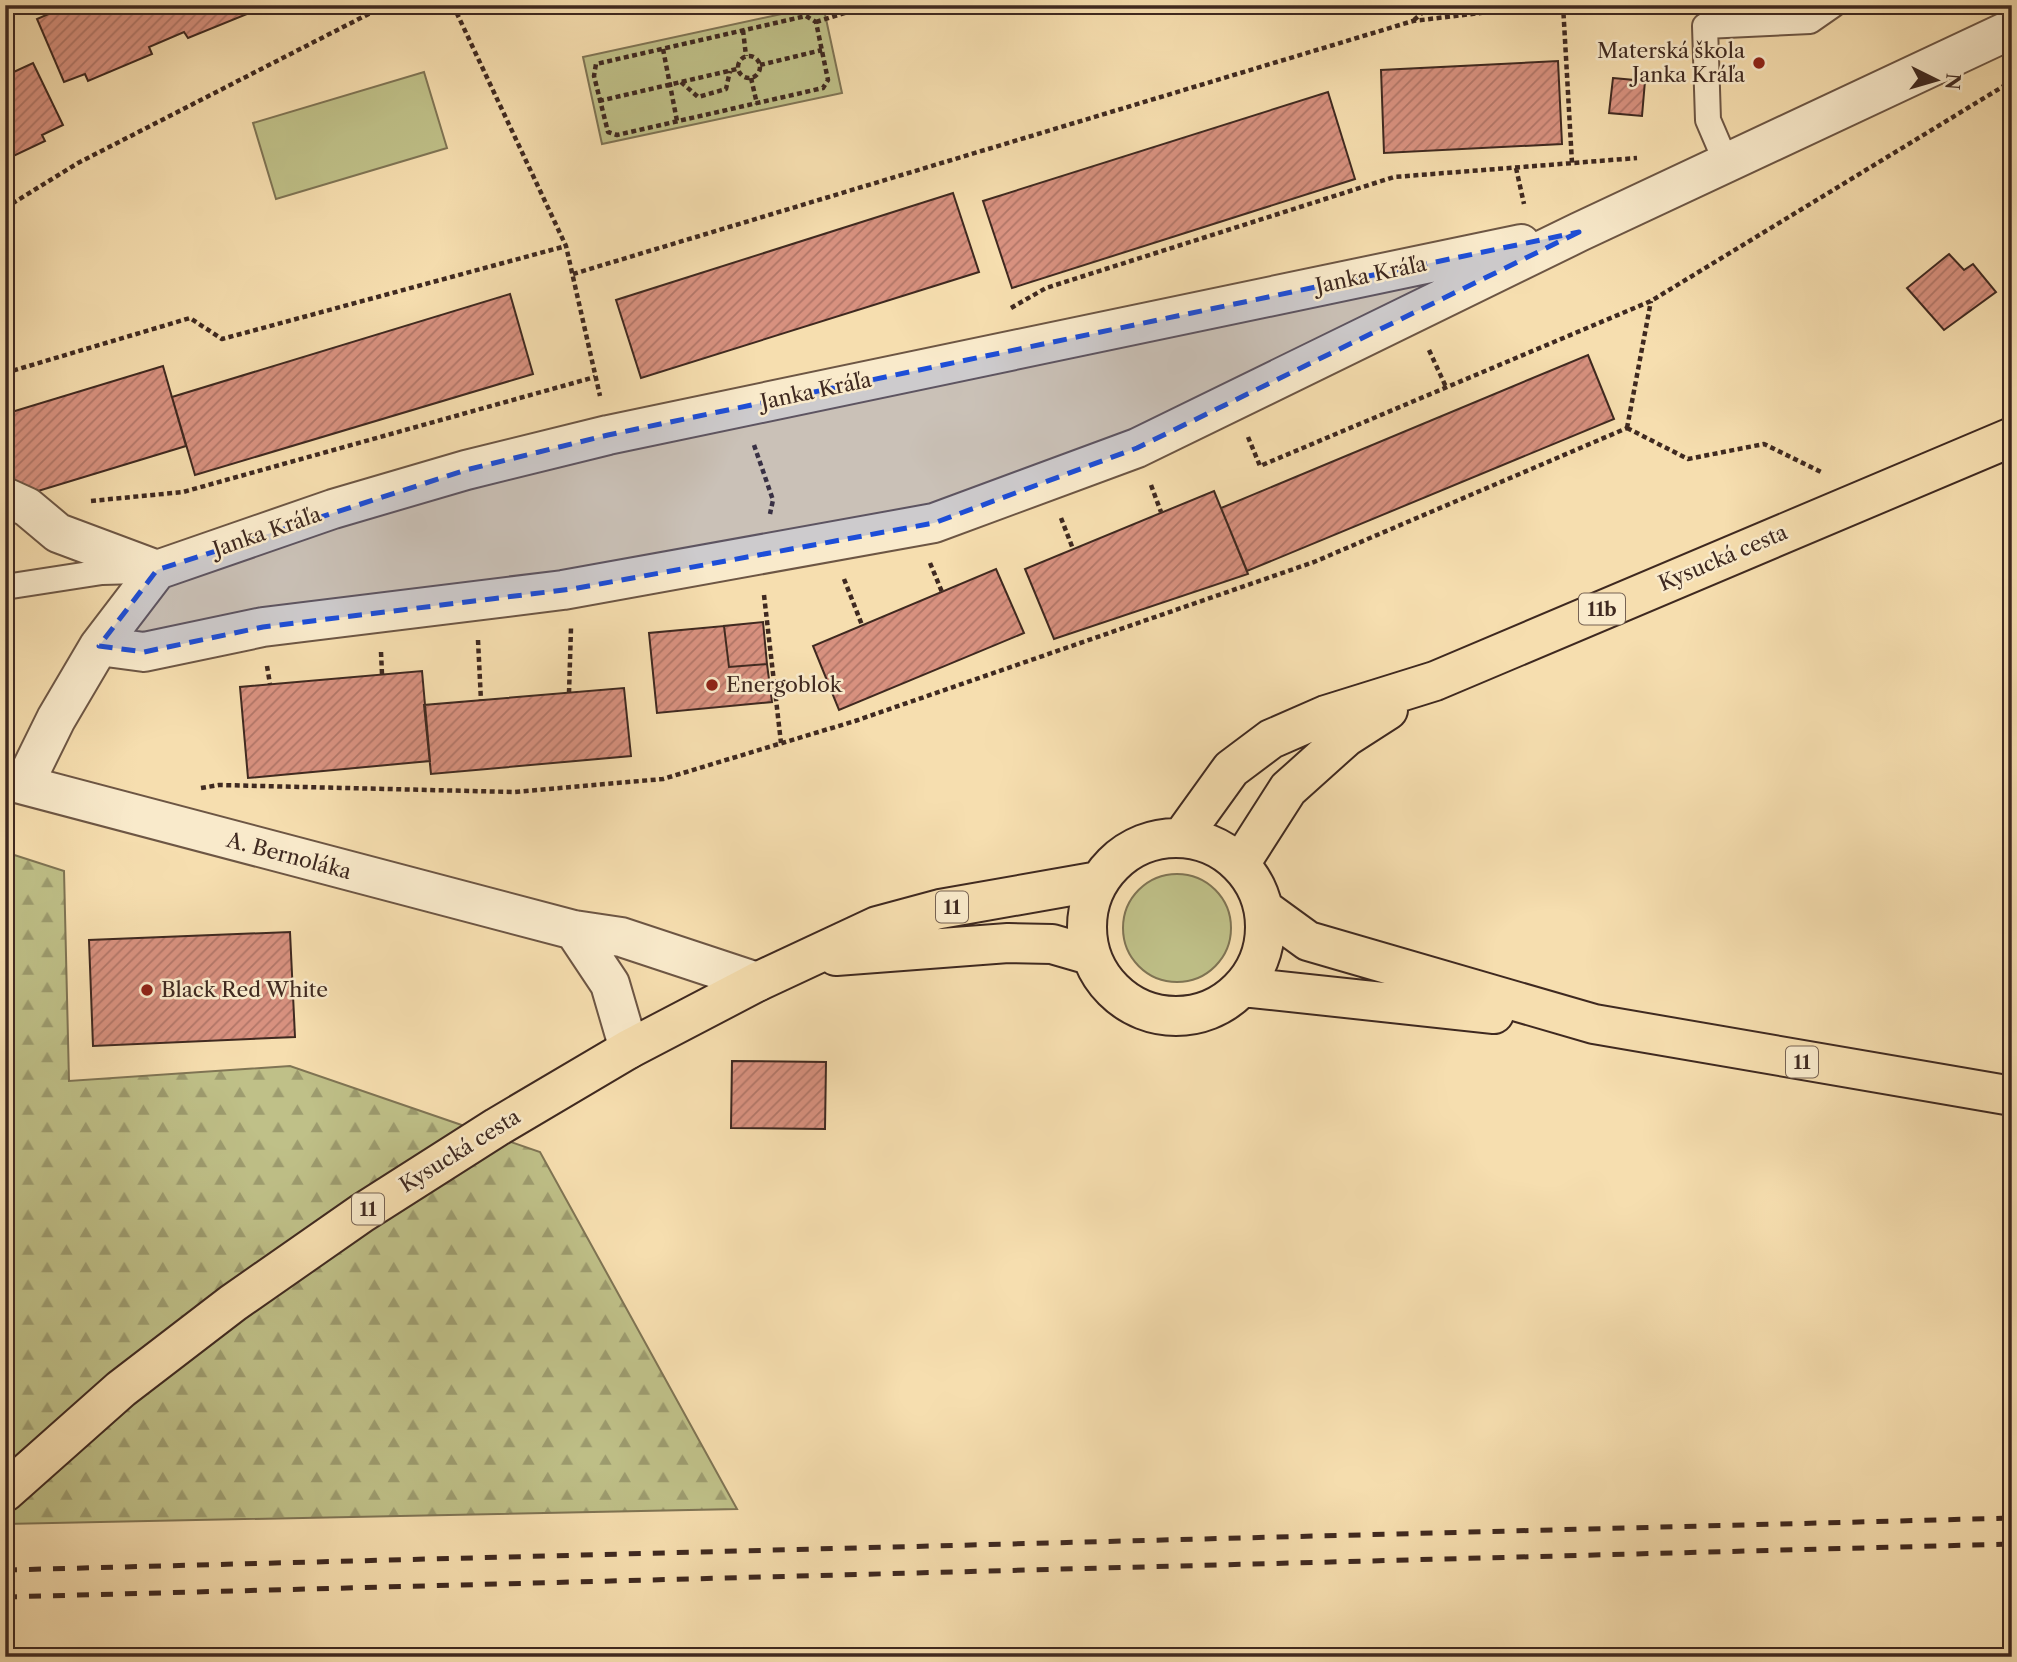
<svg xmlns="http://www.w3.org/2000/svg" width="2017" height="1662" viewBox="0 0 2017 1662" font-family="'Libre Caslon Text',serif">
<style>
.grass{fill:#bfc088;stroke:#7f7454;stroke-width:2}
.forest{fill:url(#forest-firs);stroke:#7f7454;stroke-width:2}
.building{fill:url(#building-hatch);stroke:#3f2920;stroke-width:2}
.lines{fill:none;stroke-linecap:round;stroke-linejoin:round}
.lane-casing{stroke:#6d5644;stroke-width:28}
.street-casing{stroke:#6d5644;stroke-width:42}
.primary-casing{stroke:#3f2920;stroke-width:42}
.path{stroke:#3f2920;stroke-width:4.5;stroke-dasharray:5 3.5;stroke-linecap:butt}
.lane{stroke:#f9eacb;stroke-width:24}
.street{stroke:#f9eacb;stroke-width:38}
.primary{stroke:#f6deaf;stroke-width:38}
.rail{stroke:#3f2920;stroke-width:5;stroke-dasharray:12 12;stroke-linecap:butt}
.marked{fill:#1d4ed8;fill-opacity:0.2;stroke:#1d4ed8;stroke-width:5;stroke-dasharray:14 9;stroke-linejoin:round}
.poi-dot{fill:#8f2418;stroke:#f9eacb;stroke-width:2.5}
.labels{text-anchor:middle;stroke-width:5;stroke-linejoin:round;paint-order:stroke}
.shield{fill:#f9eacb;stroke:#776353;stroke-width:2}
.shield-label{font-size:19px;font-weight:bold;fill:#3f2920}
.poi-label{font-size:21px;fill:#3f2920;stroke:#f9eacb;text-anchor:start}
.street-label{font-size:21px;fill:#3f2920;stroke:#f9eacb}
</style>
<defs>
<pattern id="forest-firs" width="22" height="20" patternUnits="userSpaceOnUse" patternTransform="scale(1.75)"><rect width="22" height="20" fill="#bfc088"/><path d="M5 1l3.5 6h-7zM16 11l3.5 6h-7z" fill="#9d9c6f"/></pattern>
<pattern id="building-hatch" width="6" height="6" patternUnits="userSpaceOnUse" patternTransform="scale(1.75)"><rect width="6" height="6" fill="#d8917f"/><path d="M-1 1l2-2M0 6l6-6M5 7l2-2" fill="none" stroke="#b17668"/></pattern>
</defs>
<rect width="100%" height="100%" fill="#f6deaf"/>
<filter id="stains"><feTurbulence type="fractalNoise" baseFrequency=".00286" numOctaves="4"/><feColorMatrix values="0 0 0 0 .2 0 0 0 0 .09 0 0 0 0 .02 0 0 0 .5 -.17"/></filter>
<radialGradient id="worn" r=".72"><stop offset=".6" stop-color="#630" stop-opacity="0"/><stop offset="1" stop-color="#630" stop-opacity=".3"/></radialGradient>
<!-- grass -->
<path class="grass" d="M 823,5 L 842,93 L 602,144 L 583,57 Z
M 424,72 L 447,148 L 276,199 L 253,123 Z
M1123 928a54 54 0 1 1 108 0a54 54 0 1 1-108 0Z"/>
<!-- forest -->
<path class="forest" d="M 5,852 L 64,871 L 69,1081 L 290,1066 L 540,1152 L 737,1509 L 5,1524 Z"/>
<!-- building -->
<path class="building" d="M 69,5 L 249,5 L 252,12 L 188,38 L 184,32 L 149,47 L 152,54 L 88,81 L 85,74 L 64,82 L 37,19 Z
M 1689,5 L 1784,5 L 1784,10 L 1689,11 Z
M 1558,61 L 1562,144 L 1384,153 L 1381,70 Z
M 33,63 L 63,125 L 42,135 L 45,141 L 5,160 L 5,76 Z
M 1613,78 L 1645,81 L 1642,116 L 1609,113 Z
M 1328,92 L 1355,179 L 1012,288 L 983,201 Z
M 953,193 L 979,272 L 641,378 L 616,300 Z
M 1949,254 L 1964,270 L 1973,264 L 1996,292 L 1944,330 L 1907,288 Z
M 510,294 L 533,374 L 195,475 L 172,397 Z
M 1588,355 L 1614,419 L 1247,571 L 1221,508 Z
M 163,366 L 186,446 L 15,498 L 5,464 L 5,414 Z
M 1214,491 L 1248,574 L 1054,639 L 1025,569 Z
M 996,569 L 1024,633 L 839,710 L 813,646 Z
M 763,622 L 767,664 L 729,667 L 724,626 Z
M 724,626 L 729,667 L 767,664 L 772,702 L 657,713 L 649,633 Z
M 422,671 L 430,761 L 248,778 L 240,687 Z
M 624,688 L 631,756 L 431,774 L 424,705 Z
M 290,932 L 295,1037 L 93,1046 L 89,940 Z
M 732,1061 L 826,1062 L 825,1129 L 731,1128 Z"/>
<g class="lines">
<defs>
<path id="lane" d="M 1726,162 L 1708,120 L 1705,26 L 1810,21 L 1833,5
M 5,587 L 102,572 L 139,571"/>
<path id="street" d="M 5,497 L 27,507 L 58,533 L 157,570
M 99,646 L 144,652 L 263,627 L 563,590 L 934,523 L 1137,448 L 1579,232 L 2012,29
M 5,780 L 574,930 L 621,937 L 757,982
M 24,784 L 56,719 L 99,646 L 157,570 L 333,509 L 466,470 L 608,435 L 1521,244
M 574,930 L 610,984 L 629,1049"/>
<path id="primary" d="M 1182,837 L 1231,769 L 1271,739 L 1326,715 L 1435,681 L 2012,437
M1087 927a89 89 0 1 1 178 0a89 89 0 1 1-178 0Z
M 1240,864 L 1288,789 L 1346,737 L 1388,710
M 1264,909 L 1308,941 L 1594,1024 L 2012,1096
M 836,956 L 1008,943 L 1052,944 L 1090,955
M 1243,987 L 1494,1014
M 5,1492 L 121,1389 L 233,1303 L 362,1213 L 497,1127 L 629,1049 L 757,982 L 877,926 L 940,909 L 1099,881"/>
</defs>
<!-- lane casing -->
<use href="#lane" class="lane-casing"/>
<!-- street casing -->
<use href="#street" class="street-casing"/>
<!-- primary casing -->
<use href="#primary" class="primary-casing"/>
<!-- path -->
<path class="path" d="M 453,5 L 566,246 L 600,396
M 1563,5 L 1572,163
M 806,16 L 816,22 L 828,80 L 823,88 L 617,135 L 608,132 L 594,76 L 596,64 Z
M 1414,20 L 1431,5
M 816,22 L 870,5
M 743,30 L 746,56
M 663,49 L 677,121
M738 67a11 11 0 1 1 22 0a11 11 0 1 1-22 0Z
M 760,65 L 822,50
M 751,78 L 757,104
M 681,82 L 698,97 L 726,89 L 730,71
M 599,101 L 737,69
M 1516,168 L 1524,204
M 5,208 L 78,163 L 386,5
M 573,274 L 1413,21 L 1547,5
M 1011,308 L 1046,288 L 1394,177 L 1637,158
M 1429,350 L 1446,387
M 5,373 L 190,318 L 222,339 L 566,246
M 1627,428 L 1688,459 L 1764,444 L 1823,473
M 1627,428 L 1651,301
M 1248,437 L 1260,466 L 1651,301 L 2012,81
M 754,445 L 773,500 L 770,514
M 1151,485 L 1161,512
M 91,501 L 183,492 L 595,377
M 1061,518 L 1073,549
M 930,563 L 942,592
M 844,579 L 862,625
M 764,595 L 781,743
M 478,640 L 481,701
M 381,652 L 382,674
M 267,666 L 270,684
M 569,693 L 571,628
M 201,788 L 219,785 L 514,792 L 663,779 L 855,721 L 1314,562 L 1627,428"/>
<!-- lane -->
<use href="#lane" class="lane"/>
<!-- street -->
<use href="#street" class="street"/>
<!-- primary -->
<use href="#primary" class="primary"/>
<!-- rail -->
<path class="rail" d="M 5,1570 L 2012,1518
M 5,1597 L 2012,1544"/>
</g>
<!-- marked area -->
<path class="marked" d="M 1579,232 L 1137,448 L 934,523 L 572,589 L 263,627 L 144,652 L 99,646 L 157,570 L 466,470 L 608,435 Z"/>
<!-- markers -->
<g class="poi-dot">
<circle cx="1759" cy="63" r="7"/>
<circle cx="712" cy="685" r="7"/>
<circle cx="147" cy="990" r="7"/>
</g>
<g class="labels">
<!-- shield labels -->
<g class="shield">
<rect x="1579" y="593.5" width="46" height="31" rx="5"/>
<rect x="936" y="891.5" width="32" height="31" rx="5"/>
<rect x="1786" y="1046.5" width="32" height="31" rx="5"/>
<rect x="352" y="1193.5" width="32" height="31" rx="5"/>
</g>
<g class="shield-label">
<text x="1602" y="616">11b</text>
<text x="952" y="914">11</text>
<text x="1802" y="1069">11</text>
<text x="368" y="1216">11</text>
</g>
<!-- poi labels -->
<g class="poi-label">
<text x="1745" y="58" text-anchor="end">Materská škola<tspan x="1745" dy="24">Janka Kráľa</tspan></text>
<text x="726" y="692">Energoblok</text>
<text x="161" y="997">Black Red White</text>
</g>
<!-- street labels -->
<g class="street-label">
<text transform="translate(1371 275) rotate(-12)" y="7">Janka Kráľa</text>
<text transform="translate(816 391) rotate(-12)" y="7">Janka Kráľa</text>
<text transform="translate(267 532) rotate(-19)" y="7">Janka Kráľa</text>
<text transform="translate(1723 558) rotate(-23)" y="7">Kysucká cesta</text>
<text transform="translate(289 856) rotate(15)" y="7">A. Bernoláka</text>
<text transform="translate(460 1151) rotate(-32)" y="7">Kysucká cesta</text>
</g>
</g>
<!-- margin -->
<rect width="2017" height="1662" fill="none" stroke="#f6deaf" stroke-width="28"/>
<rect x="7" y="7" width="2003" height="1648" fill="none" stroke="#3f2920" stroke-width="3.5"/>
<rect x="14" y="14" width="1989" height="1634" fill="none" stroke="#3f2920" stroke-width="2"/>
<!-- north arrow -->
<g transform="translate(1936 80) rotate(95)" stroke="#f9eacb" stroke-width="5" paint-order="stroke">
<path d="M0-5L12 26L0 18L-12 26Z" fill="#3f2920"/>
<text y="-10" font-size="19" font-weight="bold" text-anchor="middle" fill="#3f2920">N</text>
</g>
<rect width="100%" height="100%" filter="url(#stains)"/>
<rect width="100%" height="100%" fill="url(#worn)"/>
</svg>
